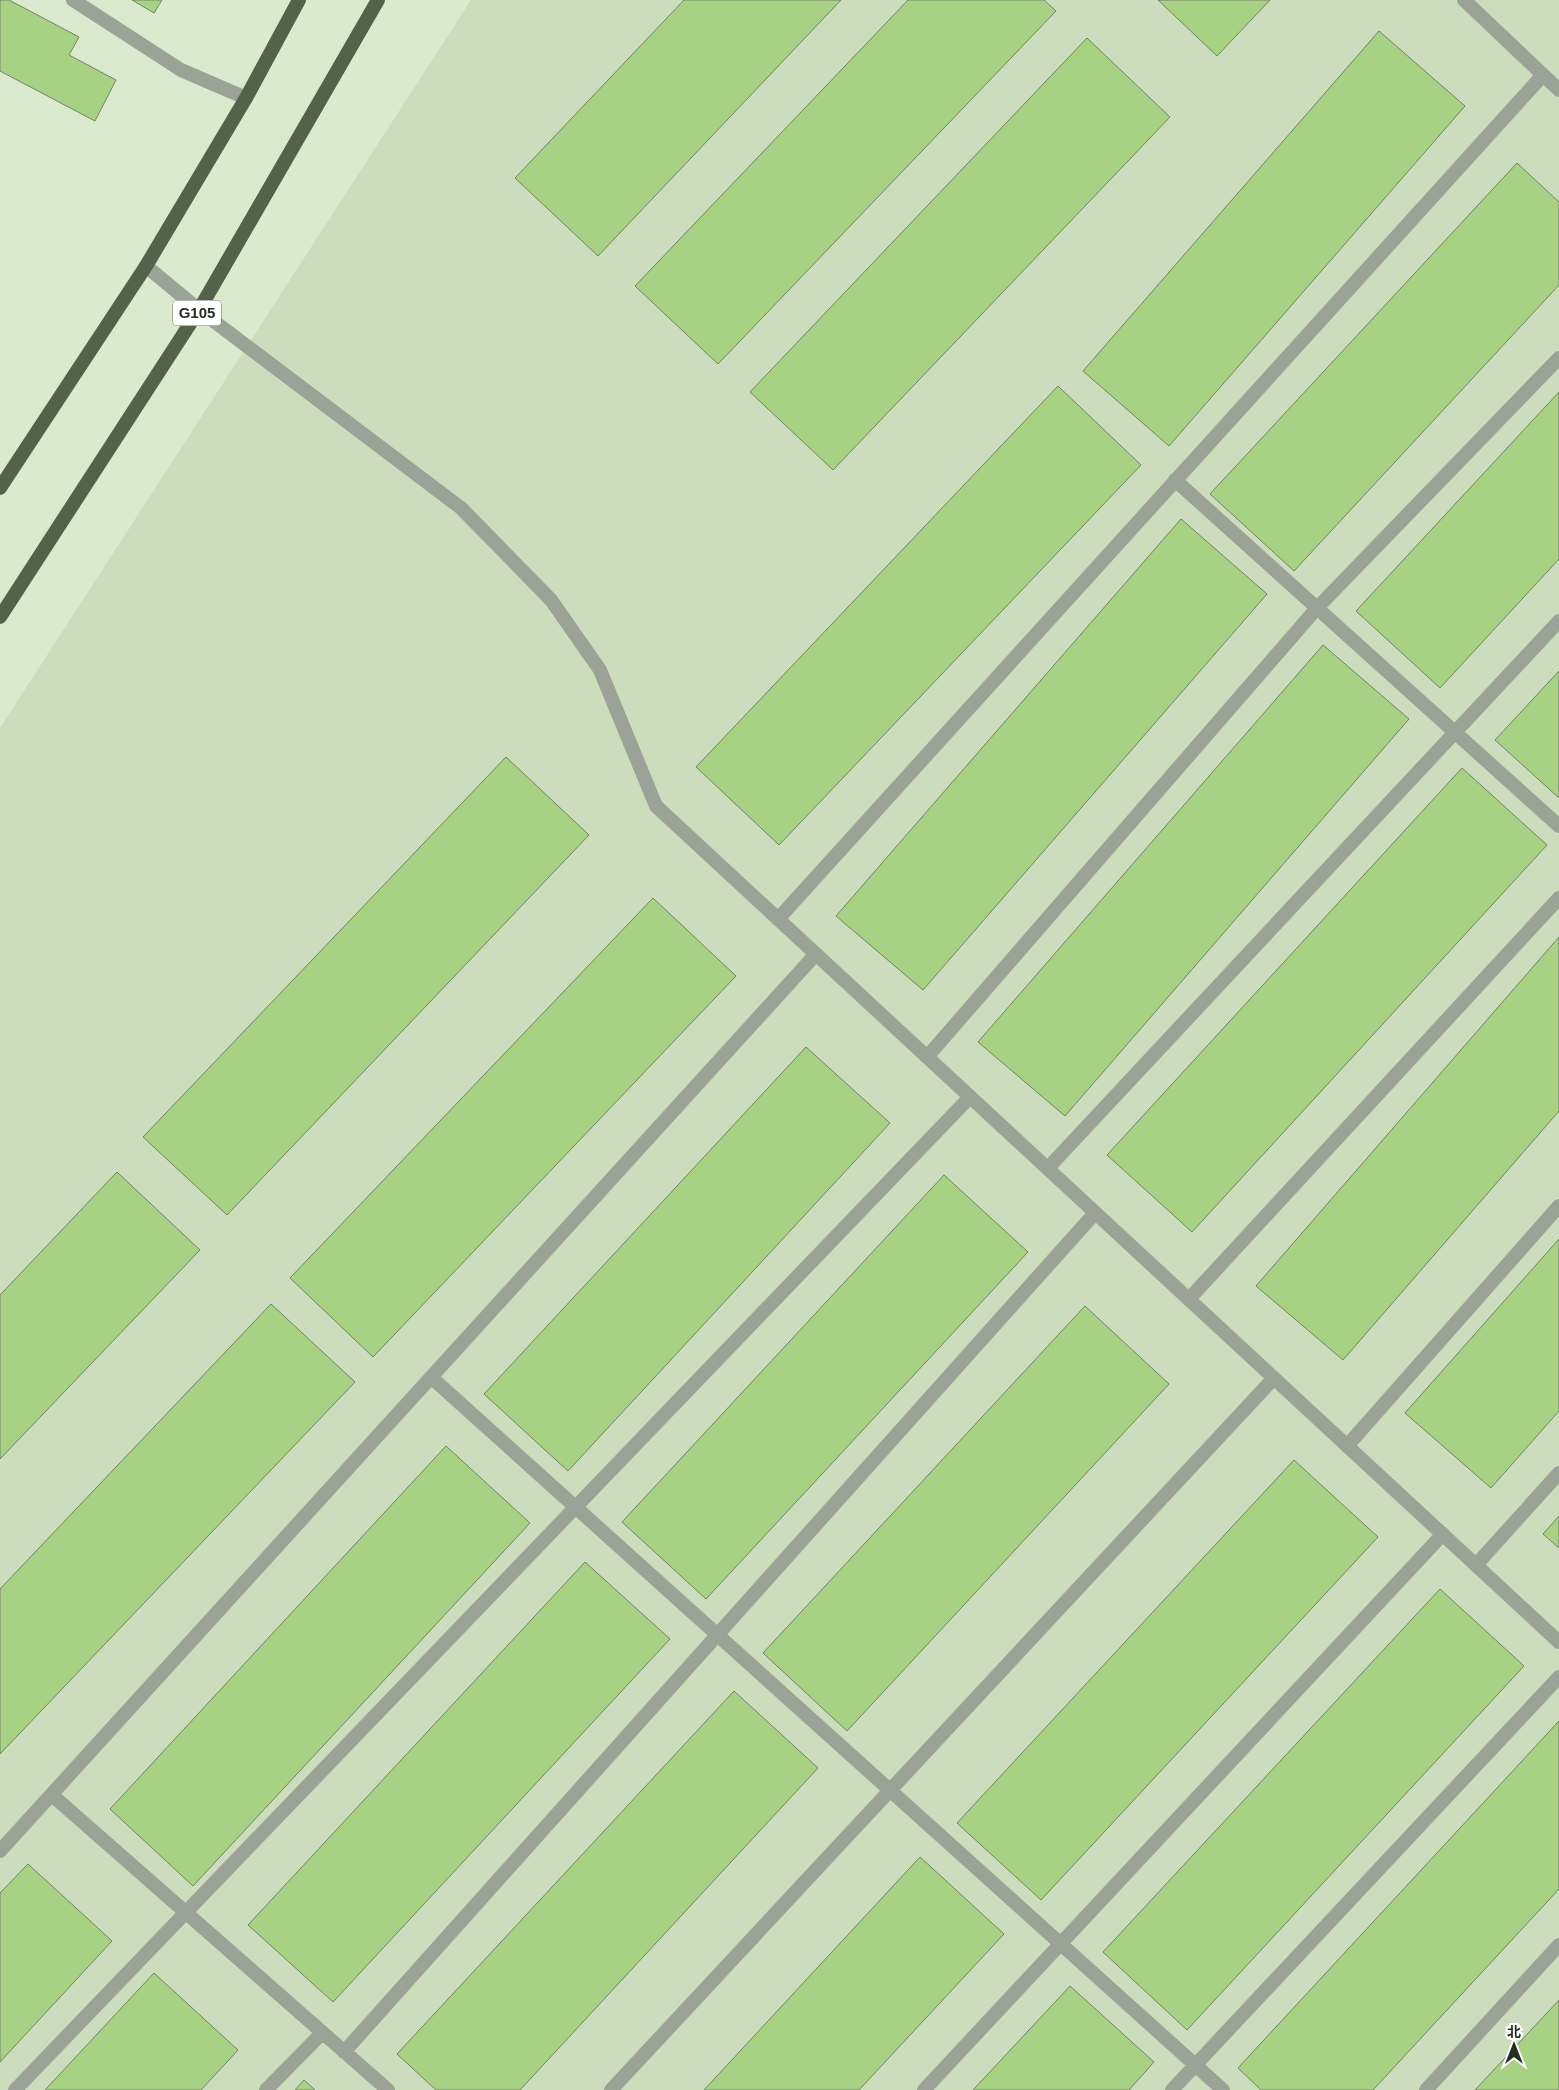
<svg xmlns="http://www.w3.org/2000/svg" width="1559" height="2090" viewBox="0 0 1559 2090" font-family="Arial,'Noto Sans SC',sans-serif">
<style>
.built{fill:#cbddbc}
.building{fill:#a7d283;stroke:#748269}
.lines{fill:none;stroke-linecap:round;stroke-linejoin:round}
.service{stroke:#9ba296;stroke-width:14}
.minor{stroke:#9ba296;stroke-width:14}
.trunk{stroke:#54614b;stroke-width:14}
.labels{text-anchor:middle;stroke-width:5;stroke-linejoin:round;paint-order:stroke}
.shield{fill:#fff;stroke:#686c65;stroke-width:1}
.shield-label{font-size:15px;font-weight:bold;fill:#272d23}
</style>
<rect width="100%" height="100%" fill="#daeace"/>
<!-- built -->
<path class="built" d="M 471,0 L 1559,0 L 1559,2090 L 0,2090 L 0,728 Z"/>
<!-- building -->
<path class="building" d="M 0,0 L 9,0 L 79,37 L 69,55 L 116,80 L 95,121 L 0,71 Z
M 132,0 L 162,0 L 154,13 Z
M 684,0 L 841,0 L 598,256 L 515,178 Z
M 908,0 L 1044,0 L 1056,11 L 718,364 L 635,286 Z
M 1158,0 L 1270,0 L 1217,56 Z
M 1379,31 L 1465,106 L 1169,446 L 1083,371 Z
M 1087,38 L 1170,117 L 833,470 L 750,392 Z
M 1517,163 L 1559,202 L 1559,285 L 1294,571 L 1210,494 Z
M 1058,386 L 1141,465 L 779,845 L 696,767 Z
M 1559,392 L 1559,559 L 1440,688 L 1356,611 Z
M 1181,519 L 1267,594 L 923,990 L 836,916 Z
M 1323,645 L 1409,719 L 1065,1116 L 978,1042 Z
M 1559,671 L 1559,798 L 1495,740 Z
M 506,757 L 589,835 L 227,1215 L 143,1137 Z
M 1462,768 L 1547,845 L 1192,1232 L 1107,1155 Z
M 653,898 L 736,976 L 373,1357 L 290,1278 Z
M 1559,937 L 1559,1111 L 1343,1360 L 1256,1286 Z
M 806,1047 L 890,1123 L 568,1471 L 484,1394 Z
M 117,1172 L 200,1250 L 0,1459 L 0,1295 Z
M 944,1175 L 1028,1252 L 706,1599 L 622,1522 Z
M 1559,1239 L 1559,1411 L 1491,1488 L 1405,1413 Z
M 271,1304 L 355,1382 L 0,1754 L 0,1589 Z
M 1085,1306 L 1169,1384 L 847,1731 L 763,1653 Z
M 446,1446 L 530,1523 L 193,1886 L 110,1809 Z
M 1294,1460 L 1378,1537 L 1041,1900 L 957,1823 Z
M 1559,1516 L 1559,1548 L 1543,1534 Z
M 585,1562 L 670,1639 L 333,2002 L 248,1925 Z
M 1440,1589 L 1524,1666 L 1187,2030 L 1103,1952 Z
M 734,1691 L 818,1768 L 520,2090 L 436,2090 L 397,2054 Z
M 1559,1721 L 1559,1889 L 1373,2090 L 1261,2090 L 1238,2068 Z
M 920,1857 L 1004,1934 L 859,2090 L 704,2090 Z
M 28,1864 L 112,1941 L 0,2062 L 0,1893 Z
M 154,1973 L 238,2050 L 201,2090 L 45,2090 Z
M 1070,1986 L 1154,2062 L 1129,2090 L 973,2090 Z
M 1559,2000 L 1559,2090 L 1475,2090 Z
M 304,2080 L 315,2090 L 295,2090 Z"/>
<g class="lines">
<!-- service -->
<path class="service" d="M 1464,0 L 1559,90
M 1175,480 L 1559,826
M 778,919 L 1543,75
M 927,1057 L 1317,608 L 1559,358
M 1048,1168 L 1559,621
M 1189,1299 L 1559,898
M 431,1377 L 1223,2090
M 1347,1446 L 1559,1206
M 1476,1565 L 1559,1473
M 52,1795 L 388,2090
M 0,1851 L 816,954
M 344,2052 L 1095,1213
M 15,2090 L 970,1097
M 266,2090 L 322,2033
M 611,2090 L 1274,1378
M 924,2090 L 1443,1534
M 1172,2090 L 1559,1677
M 1426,2090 L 1559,1945"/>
<!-- minor -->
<path class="minor" d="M 73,0 L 181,70 L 246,98
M 146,266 L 199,310 L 461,508 L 551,600 L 600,670 L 656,806 L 1559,1642"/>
<!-- trunk -->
<path class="trunk" d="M 0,488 L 146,266 L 246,98 L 299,0
M 0,617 L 199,310 L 378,0"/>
</g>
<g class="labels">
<!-- shield labels -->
<rect class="shield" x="173" y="300.5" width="48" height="25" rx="4"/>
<g class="shield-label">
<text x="197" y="318">G105</text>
</g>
</g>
<!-- north arrow -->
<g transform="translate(1514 2045)" stroke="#ffffff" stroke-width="4" paint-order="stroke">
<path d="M0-4L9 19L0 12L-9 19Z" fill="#272d23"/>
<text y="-8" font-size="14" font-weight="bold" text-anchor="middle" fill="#272d23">北</text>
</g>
</svg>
